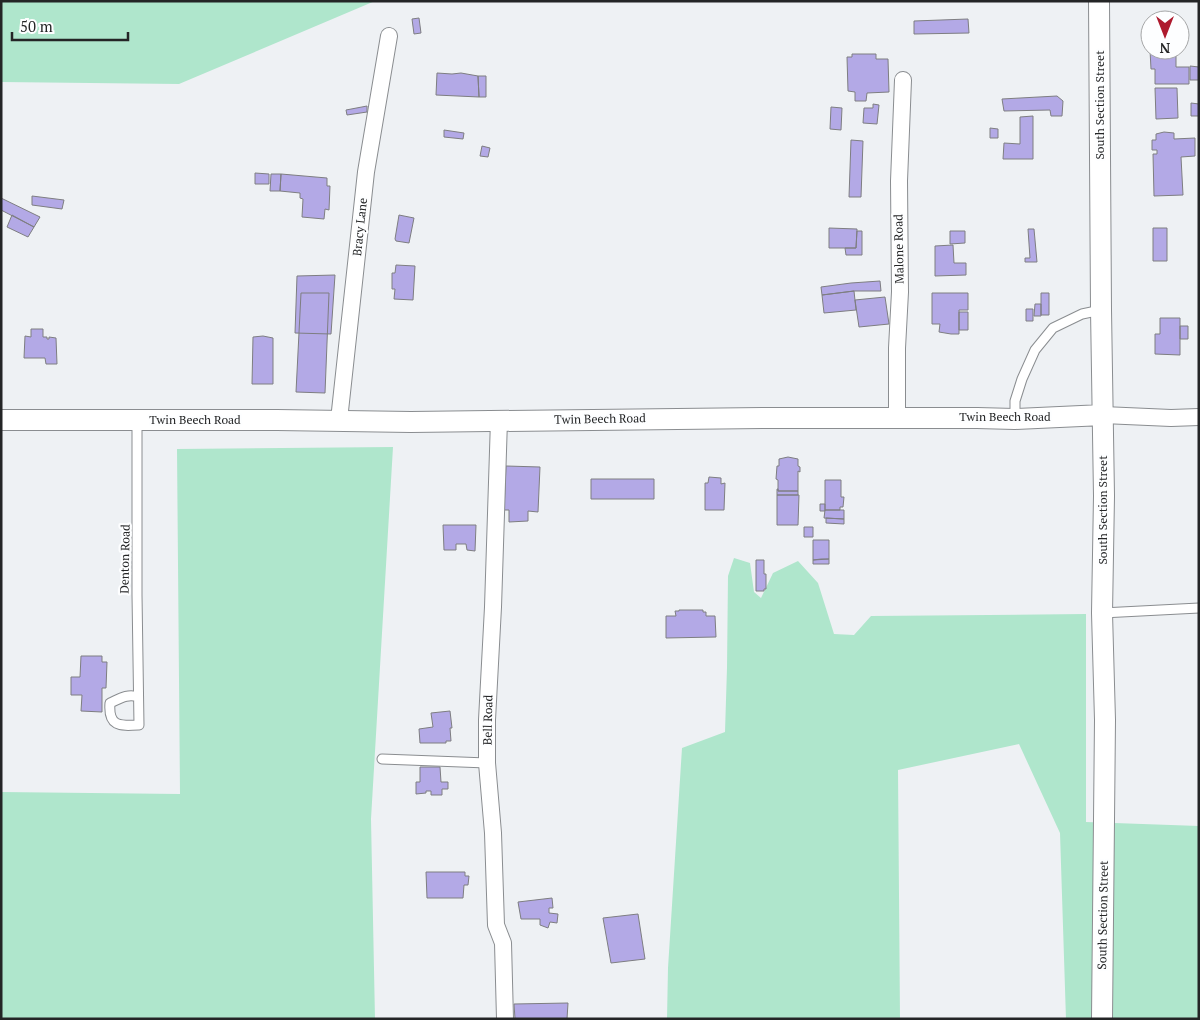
<svg xmlns="http://www.w3.org/2000/svg" width="1200" height="1020" viewBox="0 0 1200 1020" font-family="'PT Serif',serif">
<style>
.green{fill:#afe6cc}
.building{fill:#b3a9e6;stroke:#7e7e81}
.lines{fill:none;stroke-linecap:round;stroke-linejoin:round}
.service-casing{stroke:#8a8d90;stroke-width:11}
.minor-casing{stroke:#8a8d90;stroke-width:18}
.tertiary-casing{stroke:#8a8d90;stroke-width:22}
.service{stroke:#fff;stroke-width:9}
.minor{stroke:#fff;stroke-width:16}
.tertiary{stroke:#fff;stroke-width:20}
.labels{text-anchor:middle;stroke-width:4.5;stroke-linejoin:round;paint-order:stroke}
.street-label{font-size:12px;fill:#242526;stroke:#fdfeff}
</style>
<rect width="100%" height="100%" fill="#eef1f4"/>
<!-- green -->
<path class="green" d="M 1,1 L 375,1 L 179,84 L 1,82 Z
M 393,447 L 371,819 L 375,1019 L 1,1019 L 1,792 L 180,794 L 177,449 Z
M 734,558 L 750,563 L 754,592 L 761,598 L 773,573 L 798,561 L 818,583 L 834,634 L 854,635 L 871,616 L 1086,614 L 1086,822 L 1199,826 L 1199,1019 L 1066,1019 L 1060,833 L 1019,744 L 898,770 L 900,1019 L 667,1019 L 668,968 L 682,748 L 725,732 L 727,668 L 728,576 Z"/>
<!-- building -->
<path class="building" d="M 419,18 L 421,33 L 414,34 L 412,19 Z
M 968,19 L 969,33 L 914,34 L 914,21 Z
M 1180,22 L 1180,50 L 1176,51 L 1176,67 L 1189,67 L 1189,84 L 1155,84 L 1155,69 L 1151,69 L 1150,50 L 1180,50 Z
M 852,54 L 876,54 L 876,59 L 888,59 L 889,92 L 867,93 L 866,101 L 855,101 L 855,92 L 848,91 L 847,57 L 852,57 Z
M 1190,66 L 1199,67 L 1199,80 L 1190,80 Z
M 437,73 L 452,74 L 461,73 L 478,76 L 479,97 L 436,95 Z
M 478,76 L 486,76 L 486,97 L 479,97 Z
M 1155,88 L 1177,88 L 1178,118 L 1156,119 Z
M 1057,96 L 1063,101 L 1062,116 L 1051,116 L 1050,110 L 1004,111 L 1002,99 Z
M 1191,103 L 1199,104 L 1199,116 L 1191,116 Z
M 873,104 L 879,105 L 877,124 L 863,123 L 864,108 L 873,108 Z
M 367,106 L 367,112 L 347,115 L 346,110 Z
M 831,107 L 842,108 L 841,130 L 830,129 Z
M 1033,116 L 1033,159 L 1003,159 L 1004,143 L 1020,144 L 1020,117 Z
M 990,128 L 998,129 L 998,138 L 990,138 Z
M 444,130 L 464,133 L 463,139 L 444,137 Z
M 1164,132 L 1174,133 L 1174,139 L 1195,138 L 1195,156 L 1181,157 L 1183,195 L 1154,196 L 1153,154 L 1157,154 L 1157,150 L 1152,150 L 1152,140 L 1156,140 L 1156,134 Z
M 851,140 L 863,141 L 861,197 L 849,197 Z
M 482,146 L 490,148 L 488,157 L 480,156 Z
M 255,173 L 269,174 L 269,184 L 255,184 Z
M 271,174 L 281,174 L 280,191 L 270,191 Z
M 281,174 L 327,178 L 327,186 L 330,186 L 329,210 L 325,209 L 324,219 L 302,217 L 303,199 L 300,198 L 300,193 L 280,191 Z
M 32,196 L 64,200 L 62,209 L 32,205 Z
M 1,198 L 40,217 L 34,227 L 1,210 Z
M 12,215 L 34,227 L 28,237 L 7,227 Z
M 399,215 L 414,218 L 409,243 L 396,241 L 395,239 Z
M 829,228 L 857,229 L 856,248 L 829,248 Z
M 1153,228 L 1167,228 L 1167,261 L 1153,261 Z
M 1028,229 L 1034,229 L 1037,262 L 1025,262 L 1025,258 L 1030,258 Z
M 857,231 L 862,231 L 862,255 L 846,255 L 845,248 L 856,248 Z
M 950,231 L 965,231 L 965,243 L 950,244 Z
M 953,245 L 954,263 L 966,263 L 966,275 L 935,276 L 935,246 Z
M 396,265 L 415,266 L 413,300 L 394,299 L 395,289 L 392,289 L 392,273 L 395,273 Z
M 335,275 L 331,334 L 295,333 L 297,276 Z
M 880,281 L 881,291 L 854,291 L 822,295 L 821,287 L 851,283 Z
M 854,291 L 856,310 L 824,313 L 822,295 Z
M 301,293 L 329,293 L 325,393 L 296,392 Z
M 932,293 L 968,293 L 968,310 L 959,310 L 959,334 L 951,334 L 939,332 L 940,324 L 932,324 Z
M 1041,293 L 1049,293 L 1049,315 L 1041,315 Z
M 885,297 L 889,324 L 859,327 L 855,300 Z
M 1035,304 L 1041,304 L 1041,316 L 1034,316 Z
M 1026,309 L 1033,309 L 1033,321 L 1026,321 Z
M 959,312 L 968,312 L 968,330 L 959,330 Z
M 1160,318 L 1180,318 L 1180,355 L 1155,354 L 1155,334 L 1160,334 Z
M 1180,326 L 1188,326 L 1188,339 L 1180,339 Z
M 31,329 L 43,329 L 43,337 L 47,337 L 47,339 L 49,339 L 49,337 L 56,338 L 57,364 L 46,364 L 45,358 L 24,358 L 25,336 L 31,337 Z
M 263,336 L 273,338 L 273,384 L 252,384 L 253,337 Z
M 788,457 L 798,459 L 798,466 L 800,467 L 800,472 L 798,471 L 798,491 L 778,491 L 778,480 L 776,479 L 777,466 L 779,466 L 779,459 Z
M 506,466 L 540,467 L 538,512 L 528,511 L 528,521 L 509,522 L 509,510 L 504,510 Z
M 709,477 L 721,478 L 721,484 L 725,483 L 724,510 L 705,510 L 705,483 L 708,483 Z
M 591,479 L 654,479 L 654,499 L 591,499 Z
M 825,480 L 841,480 L 841,497 L 844,497 L 843,507 L 840,507 L 840,510 L 825,510 Z
M 777,489 L 778,489 L 778,491 L 798,491 L 798,495 L 777,495 Z
M 777,495 L 799,495 L 798,525 L 777,525 Z
M 820,504 L 825,504 L 825,511 L 820,511 Z
M 825,510 L 844,510 L 844,519 L 824,518 Z
M 826,518 L 844,519 L 844,524 L 826,523 Z
M 443,525 L 476,525 L 475,551 L 467,550 L 466,544 L 456,544 L 456,550 L 444,550 Z
M 804,527 L 813,527 L 813,537 L 804,537 Z
M 813,540 L 829,540 L 829,559 L 813,560 Z
M 821,559 L 829,559 L 829,564 L 813,564 L 813,560 Z
M 756,560 L 764,560 L 764,574 L 766,574 L 766,589 L 764,589 L 764,591 L 756,591 Z
M 679,610 L 703,610 L 703,612 L 706,612 L 706,616 L 715,616 L 716,637 L 666,638 L 666,616 L 676,616 L 675,611 L 679,611 Z
M 81,656 L 102,656 L 102,662 L 107,662 L 106,688 L 102,688 L 102,712 L 81,711 L 82,695 L 71,695 L 71,677 L 80,677 Z
M 450,711 L 452,728 L 450,728 L 451,741 L 446,741 L 446,743 L 420,743 L 419,729 L 433,727 L 431,713 Z
M 420,767 L 440,767 L 441,782 L 448,782 L 448,789 L 442,789 L 442,795 L 431,795 L 431,791 L 426,791 L 426,793 L 416,794 L 416,782 L 420,782 Z
M 426,872 L 465,872 L 465,876 L 469,876 L 468,885 L 464,885 L 463,898 L 427,898 Z
M 552,898 L 553,908 L 549,908 L 549,913 L 558,914 L 557,923 L 550,922 L 548,928 L 540,925 L 540,919 L 521,919 L 518,902 Z
M 638,914 L 645,959 L 611,963 L 603,918 Z
M 568,1003 L 567,1019 L 515,1019 L 514,1004 Z"/>
<g class="lines">
<defs>
<path id="service" d="M 1015,419 L 1015,401 L 1022,379 L 1035,350 L 1053,328 L 1082,314 L 1101,310
M 137,420 L 137,595 L 139,725 C 120,726 108,727 110,703 C 119,699 128,693 138,697
M 1102,613 L 1199,608
M 382,759 L 487,763"/>
<path id="minor" d="M 1103,415 L 1171,418 L 1199,417
M 897,418 L 897,348 L 900,292 L 899,181 L 903,80
M 339,420 L 366,172 L 389,36
M 499,420 L 493,607 L 487,720 L 487,763 L 493,833 L 496,925 L 503,943 L 505,1019"/>
<path id="tertiary" d="M 1099,1 L 1101,310 L 1104,496 L 1102,613 L 1105,720 L 1102,1019
M 1,420 L 277,420 L 411,422 L 762,418 L 977,418 L 1015,419 L 1103,415"/>
</defs>
<!-- service casing -->
<use href="#service" class="service-casing"/>
<!-- minor casing -->
<use href="#minor" class="minor-casing"/>
<!-- tertiary casing -->
<use href="#tertiary" class="tertiary-casing"/>
<!-- service -->
<use href="#service" class="service"/>
<!-- minor -->
<use href="#minor" class="minor"/>
<!-- tertiary -->
<use href="#tertiary" class="tertiary"/>
</g>
<g class="labels">
<!-- street labels -->
<g class="street-label">
<text transform="translate(1100 105) rotate(-90)" y="4">South Section Street</text>
<text transform="translate(360 227) rotate(-84)" y="4">Bracy Lane</text>
<text transform="translate(899 249) rotate(-91)" y="4">Malone Road</text>
<text x="1005" y="421">Twin Beech Road</text>
<text transform="translate(600 419) rotate(-1)" y="4">Twin Beech Road</text>
<text x="195" y="424">Twin Beech Road</text>
<text transform="translate(1103 510) rotate(-90)" y="4">South Section Street</text>
<text transform="translate(125 559) rotate(-89)" y="4">Denton Road</text>
<text transform="translate(488 720) rotate(-89)" y="4">Bell Road</text>
<text transform="translate(1103 915) rotate(-89)" y="4">South Section Street</text>
</g>
</g>
<!-- border -->
<rect width="1200" height="1020" fill="none" stroke="#242526" stroke-width="5"/>
<!-- north arrow -->
<g transform="translate(1165 35) rotate(180)"><circle r="24" fill="#fdfeff" stroke="#a6a7a8"/>
<path d="M0-4L9 19L0 12L-9 19Z" fill="#ae1a2e"/>
<text y="-8" font-size="14" font-weight="bold" text-anchor="middle" fill="#242526">N</text>
</g>
<!-- scale -->
<path d="M12 32v8h116v-8" fill="none" stroke="#242526" stroke-width="2.5"/>
<text x="20" y="32" font-size="15" fill="#242526" stroke="#fdfeff" stroke-width="4" paint-order="stroke">50 m</text>
</svg>
